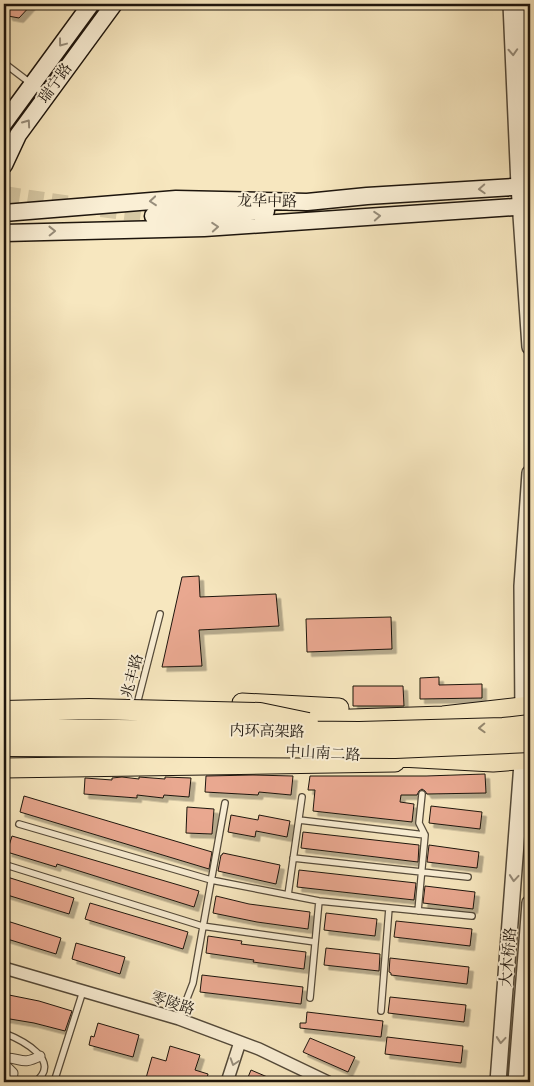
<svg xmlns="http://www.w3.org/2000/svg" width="534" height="1086" viewBox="0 0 534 1086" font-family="'Libre Caslon Text','Noto Serif SC',serif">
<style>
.building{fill:#e9a890;stroke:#1d150d;filter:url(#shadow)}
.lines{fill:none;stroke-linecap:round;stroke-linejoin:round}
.secondary-tunnel{stroke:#d6c8a4;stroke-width:16;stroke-dasharray:16 8;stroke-linecap:butt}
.service-casing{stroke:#544a3a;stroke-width:8}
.pedestrian-casing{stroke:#544a3a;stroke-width:11}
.minor-casing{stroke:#544a3a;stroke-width:14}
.tertiary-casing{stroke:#544a3a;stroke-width:18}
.secondary-casing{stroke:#1d150d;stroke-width:19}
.primary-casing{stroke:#1d150d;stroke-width:21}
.service{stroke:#faefd5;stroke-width:5.5}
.pedestrian{stroke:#faefd5;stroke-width:9}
.minor{stroke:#faefd5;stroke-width:11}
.tertiary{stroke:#faefd5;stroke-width:15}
.secondary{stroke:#faefd5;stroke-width:16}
.primary{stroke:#f7e7bf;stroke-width:19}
.trunk-bridge-casing{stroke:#1d150d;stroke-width:22;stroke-linecap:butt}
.trunk-bridge{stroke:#f7e7bf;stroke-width:20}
.oneway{stroke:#978d7b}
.oneway2{stroke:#95886f}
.labels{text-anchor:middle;stroke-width:4;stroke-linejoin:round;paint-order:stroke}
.street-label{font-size:15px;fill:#1d150d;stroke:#faefd5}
</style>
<defs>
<filter id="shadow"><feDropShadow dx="4.5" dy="4.5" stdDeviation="0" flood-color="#0004"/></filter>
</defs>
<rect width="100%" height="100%" fill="#f7e7bf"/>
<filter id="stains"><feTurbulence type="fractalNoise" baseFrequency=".004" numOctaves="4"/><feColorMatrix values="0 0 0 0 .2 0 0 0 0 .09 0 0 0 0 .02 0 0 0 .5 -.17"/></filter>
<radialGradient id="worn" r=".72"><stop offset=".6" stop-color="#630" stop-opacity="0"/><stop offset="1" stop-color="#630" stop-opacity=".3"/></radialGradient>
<!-- building -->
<path class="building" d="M 5,4 L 32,4 L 19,18 L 8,16 Z
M 199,576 L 200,597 L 276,594 L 279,626 L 199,630 L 202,666 L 162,667 L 182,577 Z
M 391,617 L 392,649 L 307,652 L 306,619 Z
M 439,677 L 439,685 L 482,684 L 482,698 L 420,699 L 420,678 Z
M 353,686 L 403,686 L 404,706 L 353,706 Z
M 485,774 L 486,793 L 427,794 L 425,791 L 422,789 L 419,791 L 417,795 L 401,795 L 400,802 L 414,804 L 412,822 L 313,811 L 315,790 L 308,790 L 310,776 L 426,776 Z
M 253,775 L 293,776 L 291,795 L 259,792 L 258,795 L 205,792 L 206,776 Z
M 122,777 L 139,779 L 139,777 L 165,779 L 165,777 L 191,778 L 189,797 L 164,795 L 163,798 L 137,795 L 137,798 L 84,794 L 85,778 L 112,780 L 112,778 Z
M 24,796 L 212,852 L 209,869 L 20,812 Z
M 431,806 L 482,812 L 480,829 L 429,823 Z
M 187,807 L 214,809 L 212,834 L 186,833 Z
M 231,815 L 258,820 L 259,815 L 290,821 L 287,837 L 256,831 L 255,837 L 228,832 Z
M 303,832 L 419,845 L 418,862 L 301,848 Z
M 12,836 L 199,891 L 194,907 L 57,864 L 56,867 L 7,852 Z
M 429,845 L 479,852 L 477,868 L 427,862 Z
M 223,853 L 280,865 L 276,884 L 218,871 L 221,855 L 222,855 Z
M 299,870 L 416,883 L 414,900 L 297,887 Z
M 4,876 L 74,898 L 69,914 L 4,894 Z
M 425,886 L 475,892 L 473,909 L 423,903 Z
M 216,896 L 249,904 L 310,912 L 308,929 L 257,922 L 213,913 Z
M 90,903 L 188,932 L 183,949 L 85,919 Z
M 326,913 L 377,919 L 375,936 L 324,930 Z
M 4,920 L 61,938 L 56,954 L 4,938 Z
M 396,921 L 472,929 L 470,946 L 394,937 Z
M 208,936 L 242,941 L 241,944 L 306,952 L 304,969 L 253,962 L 254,960 L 206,953 Z
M 76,943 L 125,957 L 120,974 L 72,959 Z
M 326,948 L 380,954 L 379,971 L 324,965 Z
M 390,958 L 469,967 L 467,984 L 391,975 L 391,973 L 389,972 Z
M 202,975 L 303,987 L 301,1004 L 200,992 Z
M 4,994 L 39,1001 L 72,1011 L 65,1031 L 34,1023 L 4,1018 Z
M 390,997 L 466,1005 L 464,1022 L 388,1013 Z
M 307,1012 L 383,1021 L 381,1037 L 300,1028 L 300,1023 L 306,1023 Z
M 98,1023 L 139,1035 L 133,1057 L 89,1045 L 91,1036 L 94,1037 Z
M 387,1037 L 463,1046 L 461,1063 L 385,1054 Z
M 310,1038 L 355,1057 L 348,1072 L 303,1052 Z
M 170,1046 L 200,1055 L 195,1070 L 208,1074 L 206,1082 L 160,1082 L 146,1078 L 152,1057 L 166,1061 Z
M 251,1070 L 279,1082 L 246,1082 Z"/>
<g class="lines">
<!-- secondary-tunnel -->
<path class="secondary-tunnel" d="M 4,194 L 71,204
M 101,209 L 153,216"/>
<defs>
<path id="service" d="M 4,63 L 46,95
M 136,708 L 160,614
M 299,820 L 425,835
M 19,824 L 211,880 L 319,901 L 472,916
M 293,858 L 468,877
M 6,865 L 202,926 L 315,942
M 288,895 L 302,797
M 418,911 L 425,835 L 419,823 L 422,794
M 310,998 L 319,901
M 381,1011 L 389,908
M 179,1019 L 193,983 L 225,803
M 4,1033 C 22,1040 63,1061 35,1082
M 54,1082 L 83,991"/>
<path id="pedestrian" d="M 4,1058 C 21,1057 21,1066 40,1056
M 4,1064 L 13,1073 L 12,1082"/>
<path id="minor" d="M 4,968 L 179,1019 L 259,1049 L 328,1082
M 227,1082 L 240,1042"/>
<path id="tertiary" d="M 511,4 L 519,186 L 530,347
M 524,4 L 530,129
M 523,717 L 522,586 L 530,473
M 498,1082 L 523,750
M 516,1082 L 530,903"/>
<path id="secondary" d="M 4,123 L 91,4
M 4,165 L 18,135 L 114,4
M 4,213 L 176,199 L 307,202 L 367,196 L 530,186
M 153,216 L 266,211
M 4,233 L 204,228 L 530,206"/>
<path id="primary" d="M 242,703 L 339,708
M 292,721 L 443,716 L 530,706
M 382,756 L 493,762 L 530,759
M 4,768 L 395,762"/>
</defs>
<!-- service casing -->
<use href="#service" class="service-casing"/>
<!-- pedestrian casing -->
<use href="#pedestrian" class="pedestrian-casing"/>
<!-- minor casing -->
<use href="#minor" class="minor-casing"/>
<!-- tertiary casing -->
<use href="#tertiary" class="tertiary-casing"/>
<!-- secondary casing -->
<use href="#secondary" class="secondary-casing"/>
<!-- primary casing -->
<use href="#primary" class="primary-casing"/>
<!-- service -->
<use href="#service" class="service"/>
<!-- pedestrian -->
<use href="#pedestrian" class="pedestrian"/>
<!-- minor -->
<use href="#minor" class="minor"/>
<!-- tertiary -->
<use href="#tertiary" class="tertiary"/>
<!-- secondary -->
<use href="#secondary" class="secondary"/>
<!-- primary -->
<use href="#primary" class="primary"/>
<defs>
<path id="trunk-bridge" d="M 4,711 L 89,709 L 260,713 L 308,723
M 4,729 L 359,732 L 503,728 L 530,725
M 4,746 L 395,748 L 530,742"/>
</defs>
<!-- trunk-bridge casing -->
<use href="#trunk-bridge" class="trunk-bridge-casing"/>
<!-- trunk-bridge -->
<use href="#trunk-bridge" class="trunk-bridge"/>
</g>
<!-- one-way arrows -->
<defs><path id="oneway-chevron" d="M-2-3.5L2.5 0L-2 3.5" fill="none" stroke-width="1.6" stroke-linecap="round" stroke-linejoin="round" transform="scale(1.25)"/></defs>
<g class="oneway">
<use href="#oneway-chevron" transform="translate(62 43) rotate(127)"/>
<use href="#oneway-chevron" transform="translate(513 52) rotate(87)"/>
<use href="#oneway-chevron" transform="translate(27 123) rotate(-55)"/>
<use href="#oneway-chevron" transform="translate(482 189) rotate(177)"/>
<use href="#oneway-chevron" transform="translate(153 201) rotate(175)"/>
<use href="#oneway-chevron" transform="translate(377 216) rotate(-4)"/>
<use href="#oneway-chevron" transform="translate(215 227) rotate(-4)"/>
<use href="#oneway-chevron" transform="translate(52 231) rotate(-1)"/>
<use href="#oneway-chevron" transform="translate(514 878) rotate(95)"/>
<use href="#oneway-chevron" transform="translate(501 1040) rotate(95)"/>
<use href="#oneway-chevron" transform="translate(234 1062) rotate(108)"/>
</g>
<use class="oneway2" href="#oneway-chevron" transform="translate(482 728) rotate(178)"/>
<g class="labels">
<!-- street labels -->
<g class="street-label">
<text transform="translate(55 83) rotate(-54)" y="5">瑞宁路</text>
<text transform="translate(267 201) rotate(1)" y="5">龙华中路</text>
<text transform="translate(132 676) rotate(-75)" y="5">兆丰路</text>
<text transform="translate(267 731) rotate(1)" y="5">内环高架路</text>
<text transform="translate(323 753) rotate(3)" y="5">中山南二路</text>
<text transform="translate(508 957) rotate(-85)" y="5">大木桥路</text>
<text transform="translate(173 1003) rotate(18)" y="5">零陵路</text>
</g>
</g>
<!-- margin -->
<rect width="534" height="1086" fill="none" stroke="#f7e7bf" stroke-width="20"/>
<rect x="5" y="5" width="524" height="1076" fill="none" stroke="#1d150d" stroke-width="2.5"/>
<rect x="10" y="10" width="514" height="1066" fill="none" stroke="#1d150d"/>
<rect width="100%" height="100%" filter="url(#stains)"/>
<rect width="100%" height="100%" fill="url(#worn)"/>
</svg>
